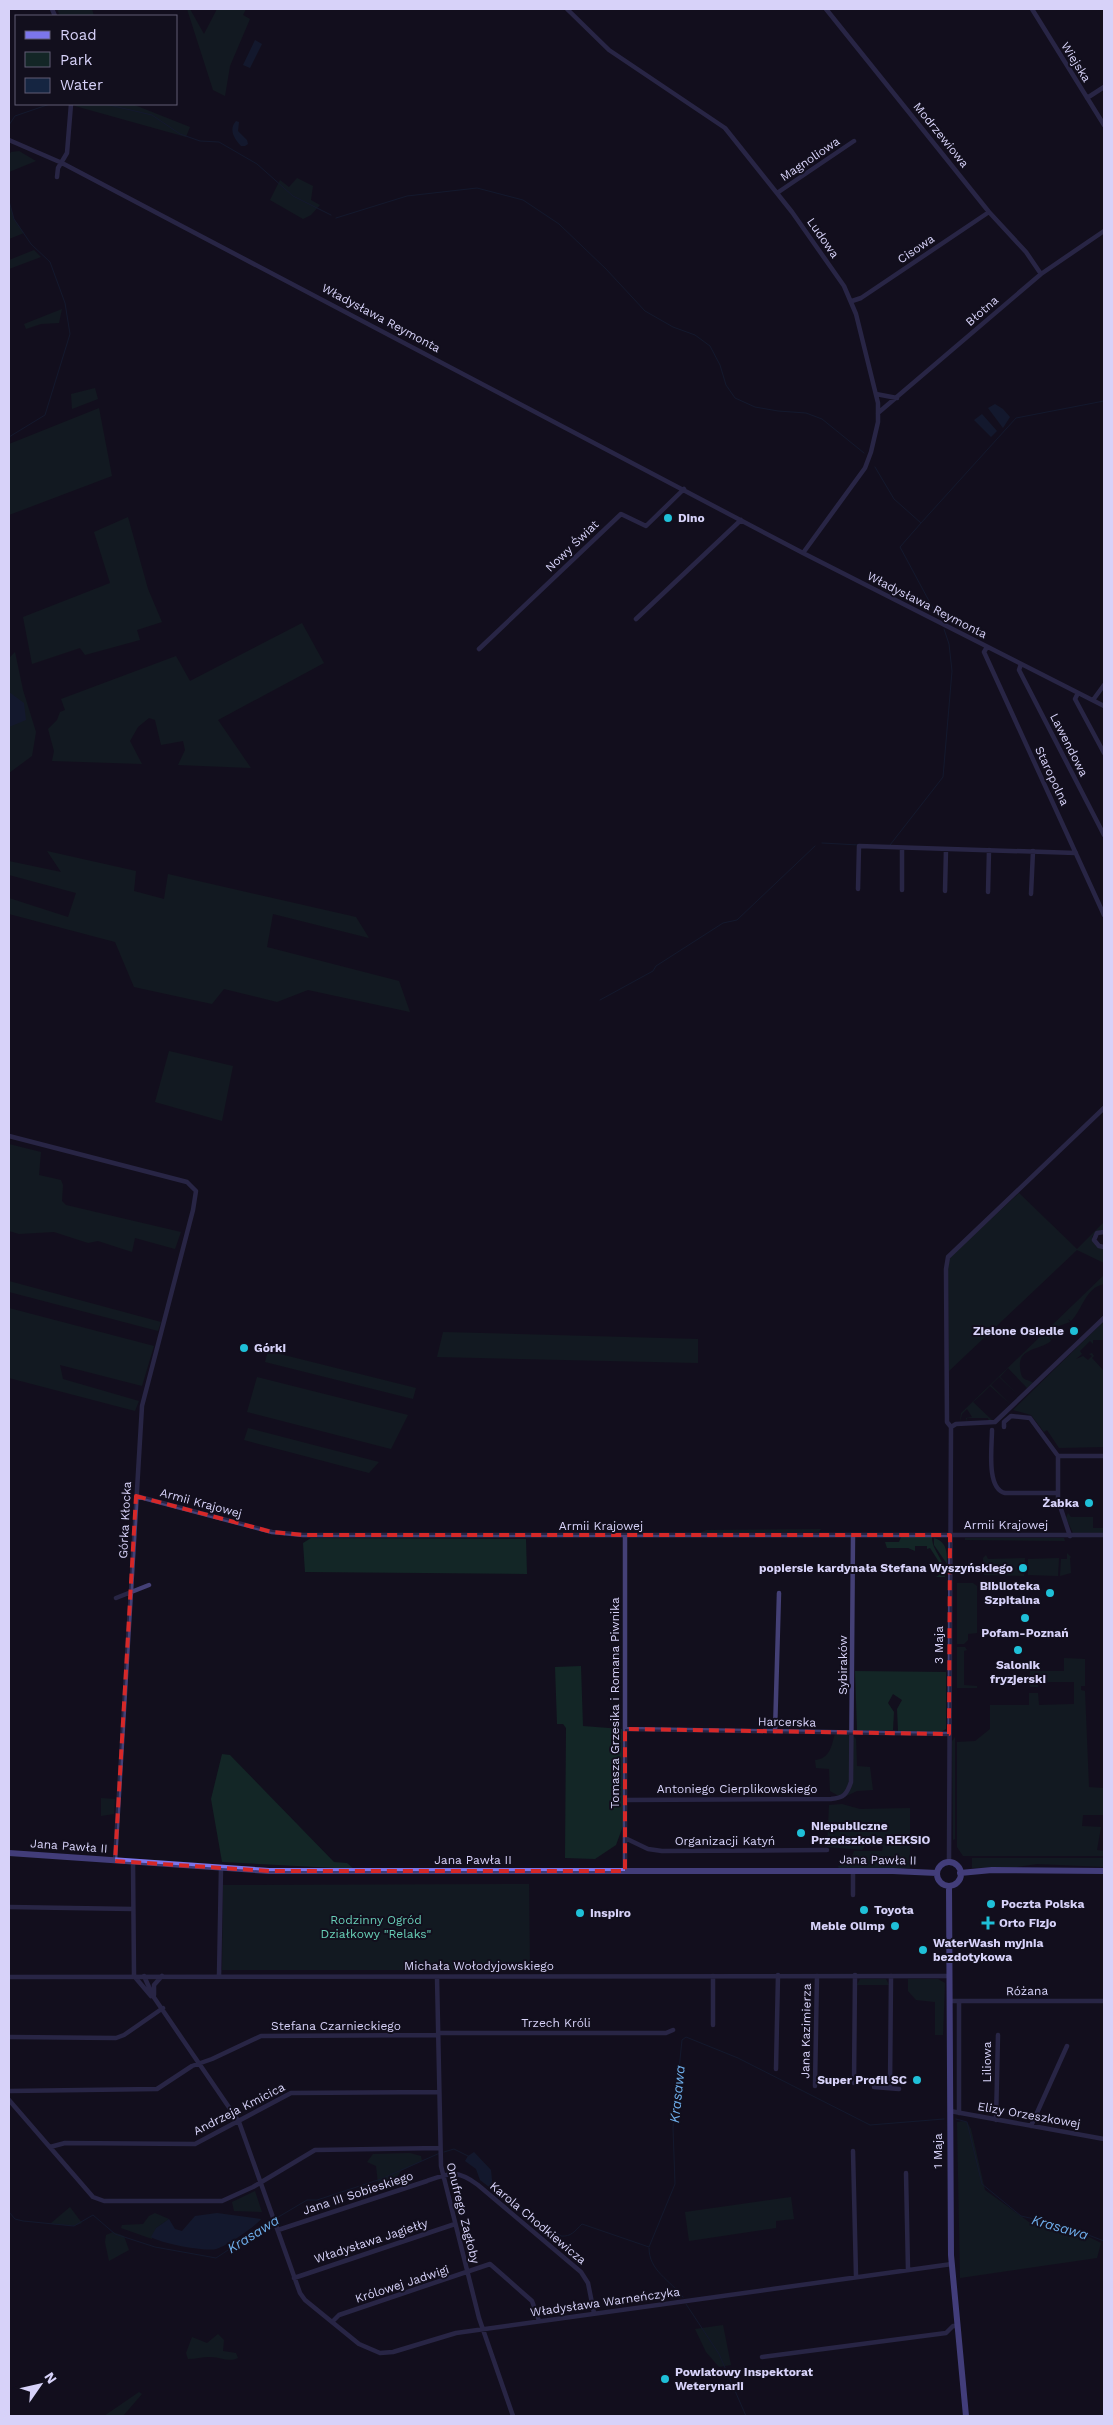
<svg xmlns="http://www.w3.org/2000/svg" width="1113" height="2425" viewBox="0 0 1113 2425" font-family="'Work Sans',sans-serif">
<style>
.green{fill:#132626}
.water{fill:#152541}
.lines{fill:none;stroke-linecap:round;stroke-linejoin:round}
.stream{stroke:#152541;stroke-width:1}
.street{stroke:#444076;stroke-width:4.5}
.secondary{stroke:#7c76eb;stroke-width:6}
.marked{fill:none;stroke:#d62828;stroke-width:4;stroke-dasharray:10 6;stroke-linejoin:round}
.poi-dot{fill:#1fc0d8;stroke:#120f1d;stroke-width:2}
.labels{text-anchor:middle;stroke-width:4;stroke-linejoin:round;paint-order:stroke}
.street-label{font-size:12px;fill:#d7d2f9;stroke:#120f1d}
.poi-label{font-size:12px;font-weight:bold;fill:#d7d2f9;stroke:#120f1d;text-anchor:start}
.park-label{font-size:12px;fill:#68ceb7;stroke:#120f1d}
.water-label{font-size:14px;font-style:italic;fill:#6eadea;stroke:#120f1d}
</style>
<rect width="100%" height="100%" fill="#120f1d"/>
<!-- green -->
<path class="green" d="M 57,9 L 92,9 L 94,16 L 60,16 Z
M 187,9 L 190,9 L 204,34 L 217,9 L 246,9 L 243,15 L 250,19 L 230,66 L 225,96 L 213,90 Z
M 75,104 L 132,104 L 190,127 L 186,137 L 75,106 Z
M 19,151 L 36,161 L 9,172 L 9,155 L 11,152 Z
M 297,178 L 313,186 L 311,200 L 320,205 L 311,215 L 303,219 L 270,200 L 280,180 L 289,187 Z
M 9,201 L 14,219 L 24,233 L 9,239 Z
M 34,250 L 41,257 L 9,269 L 9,260 Z
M 62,309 L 59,323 L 41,324 L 26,329 L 24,324 Z
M 95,388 L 98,399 L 72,409 L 71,394 Z
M 99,408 L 112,476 L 9,515 L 9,444 Z
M 128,517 L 148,589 L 162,622 L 137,630 L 140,640 L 85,655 L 80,648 L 32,664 L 23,617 L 110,583 L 94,532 Z
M 302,623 L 324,663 L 218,720 L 251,768 L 178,765 L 185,750 L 183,741 L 161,745 L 155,720 L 149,718 L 138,727 L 130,741 L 142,764 L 52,761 L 54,751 L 48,729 L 57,720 L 60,712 L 65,710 L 61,699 L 176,656 L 190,681 Z
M 15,652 L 23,690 L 36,732 L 32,756 L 9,773 L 9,658 Z
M 47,851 L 136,871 L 134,891 L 164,899 L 168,874 L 356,917 L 369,938 L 273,914 L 267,947 L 399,981 L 410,1012 L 308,990 L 277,1002 L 224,989 L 212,1004 L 134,987 L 115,942 L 9,914 L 9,898 L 68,917 L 76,893 L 9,875 L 9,861 L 61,872 Z
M 169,1051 L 233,1066 L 222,1121 L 155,1102 Z
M 9,1144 L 41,1152 L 39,1175 L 61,1180 L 63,1185 L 62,1201 L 66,1205 L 181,1232 L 175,1249 L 135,1238 L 132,1252 L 98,1241 L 88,1243 L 54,1232 L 19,1234 L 9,1231 Z
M 1019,1193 L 1077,1249 L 1104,1222 L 1104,1230 L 1097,1231 L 1092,1237 L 1096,1246 L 1104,1249 L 1104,1263 L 1077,1250 L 949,1371 L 948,1267 L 950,1257 Z
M 1104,1275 L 1104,1284 C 1085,1288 1083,1309 1071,1321 L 1068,1319 L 1070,1322 L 1056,1327 L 1052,1339 L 1049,1337 L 1051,1341 C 1040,1350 1018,1348 1020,1367 C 1020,1370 1021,1376 1023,1378 C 1027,1381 1030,1380 1033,1383 L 1025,1390 L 1027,1388 L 1008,1368 L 1000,1377 L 1019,1396 L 1022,1394 L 1016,1399 L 1019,1396 L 999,1377 L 991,1385 L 1010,1404 L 990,1386 L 982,1394 L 1002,1413 L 982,1394 L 973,1402 L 993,1421 L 989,1422 L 988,1418 L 967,1418 L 966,1422 L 966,1418 L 972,1417 L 967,1409 L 962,1414 L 960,1422 L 961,1413 Z
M 9,1281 L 161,1322 L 158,1331 L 9,1292 Z
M 9,1308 L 154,1346 L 142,1386 L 60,1365 L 63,1379 L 139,1401 L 135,1411 L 9,1378 Z
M 1104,1321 L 1104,1340 L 1093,1340 L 1093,1344 L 1090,1341 L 1080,1351 L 1082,1354 L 1076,1359 L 1083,1356 L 1088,1360 L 1092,1356 L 1089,1354 L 1092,1353 L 1094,1356 L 1092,1358 L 1104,1371 L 1104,1447 L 1059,1448 L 1047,1430 L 1044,1432 L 1031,1415 L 1013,1410 Z
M 443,1332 L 698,1339 L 698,1363 L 437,1357 Z
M 268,1351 L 416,1388 L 413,1399 L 265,1362 Z
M 257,1377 L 408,1415 L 391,1449 L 247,1412 Z
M 248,1428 L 379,1462 L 369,1473 L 244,1440 Z
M 1068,1513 L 1071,1517 L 1093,1517 L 1093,1528 L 1104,1528 L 1104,1533 L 1073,1533 L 1066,1518 Z
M 821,1529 L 819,1532 L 700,1533 L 706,1530 Z
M 901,1537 L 932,1537 C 932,1552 945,1558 945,1577 L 936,1577 L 939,1575 L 939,1562 L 930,1548 L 927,1549 L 927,1546 L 915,1546 L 915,1551 L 908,1548 L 887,1548 L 885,1542 L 899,1542 Z
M 311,1538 L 526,1539 L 527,1574 L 305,1572 L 303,1543 Z
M 934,1538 C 947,1542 947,1552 947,1564 L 934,1545 Z
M 965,1538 L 1064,1538 L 1065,1541 L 965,1540 Z
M 1067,1553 L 1071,1557 L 1070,1558 L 1071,1573 L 1060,1576 L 1061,1559 L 1067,1559 Z
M 986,1555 L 988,1559 L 1025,1558 L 1024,1576 L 984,1575 L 983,1558 Z
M 1059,1558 L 1058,1576 L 1028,1575 L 1028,1559 Z
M 957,1583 L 973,1583 L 977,1586 L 977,1633 L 968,1634 L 968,1640 L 964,1644 L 957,1644 Z
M 957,1647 L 965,1647 L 967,1650 L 964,1651 L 964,1685 L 977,1686 L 977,1688 L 957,1688 Z
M 1064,1658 L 1085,1659 L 1085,1686 L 1081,1686 L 1081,1690 L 1085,1691 L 1089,1787 L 1103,1788 L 1103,1815 L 1083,1815 L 1082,1826 L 1101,1827 L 1097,1850 L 1104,1851 L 1104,1856 L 963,1856 L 957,1847 L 957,1742 L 975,1741 L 990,1729 L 990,1705 L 1029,1705 L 1029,1693 L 1038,1693 L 1039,1705 L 1074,1704 L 1074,1682 L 1038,1682 L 1038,1687 L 1030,1687 L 1030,1671 L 1064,1671 Z
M 581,1666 L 583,1726 L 622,1729 L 623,1826 L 616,1845 L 595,1859 L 565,1858 L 566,1728 L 563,1724 L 557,1724 L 555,1667 Z
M 855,1671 L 946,1672 L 946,1729 L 941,1732 L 898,1731 L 897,1709 L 902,1700 L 893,1694 L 888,1703 L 894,1712 L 893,1730 L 857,1730 Z
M 835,1733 L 852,1734 L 856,1739 L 857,1766 L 870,1767 L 873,1790 L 857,1791 L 842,1798 L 830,1791 L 829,1769 L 816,1768 L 815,1760 C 830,1759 832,1745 835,1733 Z
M 955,1737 L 955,1839 L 953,1840 L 952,1741 Z
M 222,1754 L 230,1755 L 334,1862 L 347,1863 L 354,1869 L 222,1862 L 211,1799 Z
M 101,1798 L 115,1799 L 114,1814 L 101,1816 Z
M 842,1804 L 860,1809 L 910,1808 L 910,1868 L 839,1869 L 838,1866 L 850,1862 L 854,1851 L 882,1851 L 883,1846 L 865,1846 L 862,1850 L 827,1847 L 829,1805 Z
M 972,1858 L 1104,1858 L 1104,1867 L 1037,1864 L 1017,1867 L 972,1868 Z
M 529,1884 L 530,1970 L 222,1970 L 223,1885 Z
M 860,1979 L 886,1979 L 889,1985 L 857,1985 Z
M 908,1979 L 938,1979 L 945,1983 L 943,2035 L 935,2035 L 935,2002 L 916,2000 L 908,1991 Z
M 963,2121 L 967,2122 L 971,2129 L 985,2190 L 1029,2222 L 1087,2236 L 1101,2243 L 1097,2258 L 960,2278 L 957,2122 Z
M 410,2153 L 421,2156 L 422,2161 L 401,2171 L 397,2177 L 378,2183 L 376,2166 L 367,2162 L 373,2154 Z
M 255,2191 L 262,2212 L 234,2211 L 232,2202 Z
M 791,2197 L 794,2219 L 776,2221 L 776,2228 L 689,2241 L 685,2212 Z
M 70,2207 L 82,2223 L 74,2226 L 50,2224 Z
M 155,2213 L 169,2219 L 156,2228 L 152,2239 L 121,2228 L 122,2225 L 143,2224 L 149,2216 Z
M 113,2232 L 124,2236 L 129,2250 L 109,2261 L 105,2242 L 106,2235 Z
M 723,2325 L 731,2365 L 719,2367 L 706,2352 L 695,2329 Z
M 218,2334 L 224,2340 L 223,2351 L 236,2353 L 238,2358 C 228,2363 220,2356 209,2357 C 202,2357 196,2359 188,2359 L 186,2353 L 192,2337 L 207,2343 Z
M 139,2392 L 142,2394 L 123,2416 L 104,2416 Z"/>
<!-- water -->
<path class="water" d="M 255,40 L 262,44 L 250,68 L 243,65 Z
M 236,121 L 239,122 L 238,131 L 247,140 L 248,144 L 245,146 L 241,146 C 235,139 228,130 236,121 Z
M 995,404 L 1003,409 L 1010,417 L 1003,428 L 988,408 Z
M 982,414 L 997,431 L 991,437 L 974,420 Z
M 9,692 L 24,703 L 26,720 L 9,727 Z
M 474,2152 L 491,2170 L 493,2190 L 480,2180 L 476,2169 L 465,2161 L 468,2156 Z
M 217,2213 L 261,2219 C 255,2227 225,2247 216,2249 C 205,2252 160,2243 151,2237 L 156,2228 L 169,2219 L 175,2229 L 182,2231 L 195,2216 Z"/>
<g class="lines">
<!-- stream -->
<path class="stream" d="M 105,104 L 152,115 L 180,134 L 200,141 L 219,142 L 257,164 L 293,196 L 331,215
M 9,125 L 15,116 L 50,104
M 9,201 L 14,219 L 31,244 L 50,262 L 65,303 L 70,334 L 45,415 L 9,437
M 336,218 L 407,196 L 477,188 L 523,200 L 559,224 L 606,269 L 645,311 L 673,327 L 695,335 L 710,346 L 720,365 L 726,385 L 735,398 L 755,407 L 778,411 L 806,413 L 822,419 L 864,453
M 875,467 L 894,499 L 921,523 L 1016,418 L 1104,401
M 921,523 L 900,547 L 935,612
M 822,843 L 859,845
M 890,845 L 943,777 L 952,671 L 949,644 L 944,629
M 600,1000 L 653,971 L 656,966 L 723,923 L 737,920 L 815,846
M 956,2119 L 967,2122 L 982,2184 L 1021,2216 L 1065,2226 L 1104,2241
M 444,2152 L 454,2149 L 468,2156
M 494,2188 L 561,2236 C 571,2237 575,2231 582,2224 L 649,2247 L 675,2184 L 673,2128 L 682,2040 L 686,2037 L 738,2058 L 870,2125 L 944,2119
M 9,2212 L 15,2219 L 23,2221 L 74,2226 L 93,2215 L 115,2234 L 155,2247 L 216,2258 L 272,2221
M 275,2219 L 307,2200 L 317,2200 L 381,2179 L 440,2153
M 649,2248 C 649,2271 670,2280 683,2297
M 686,2304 L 719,2354 L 746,2416"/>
<!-- street -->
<path class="street" d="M 52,9 L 55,16
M 567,9 L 609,50 L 725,128 L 792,212 L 844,286 L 856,314 L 878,403 L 878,422 L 871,452 L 865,468 L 803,553
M 826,9 L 989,212 L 1026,252 L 1041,274
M 1032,9 L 1104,125
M 1087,98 L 1104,87
M 9,140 L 62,163 L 803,553 L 1104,706
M 57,177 L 58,168 L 67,153 L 71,104
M 777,193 L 854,141
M 852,301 L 861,298 L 989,212
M 876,394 L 897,398
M 878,413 L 1041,274 L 1104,231
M 636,619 L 741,520
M 987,647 L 984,652 L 1104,915
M 479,649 L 621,514 L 646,526 L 684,489
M 1021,664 L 1019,670 L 1104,835
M 1078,693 L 1075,699 L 1104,753
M 1093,700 L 1104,685
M 858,889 L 859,846 L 1076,853
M 902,890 L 902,848
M 945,891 L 946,849
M 988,892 L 989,850
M 1031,894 L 1033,851
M 9,1136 L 187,1182 L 196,1191 L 193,1210 L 142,1406 L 115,1861
M 1104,1232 L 1097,1233 L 1094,1240 L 1099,1246 L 1104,1247
M 951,1427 L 947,1422 L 946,1269 L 948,1257 L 1104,1108
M 951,1427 L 956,1424 L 995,1422 L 1104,1318
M 1004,1427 L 1004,1422 L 1011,1416 L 1030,1418 L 1058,1456 L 1058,1500 L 1070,1536
M 992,1430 C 992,1446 986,1489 1005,1493 L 1057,1493
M 1058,1456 L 1104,1456
M 136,1496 L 272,1532 L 303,1535 L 1104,1535
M 625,1535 L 625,1871
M 116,1598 L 149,1585
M 625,1729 L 949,1734
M 775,1732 L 779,1593
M 626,1800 L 831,1799 C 844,1798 847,1794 851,1782 L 853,1535
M 625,1838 L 648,1849 L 662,1851 L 827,1850
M 133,1862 L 134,1976 L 151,1996
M 949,1862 L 951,1427
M 853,1895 L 853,1871
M 9,1907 L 133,1909
M 144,1976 L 153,1996 L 239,2122 L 300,2293 L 305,2300 L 359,2344 L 380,2353 L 393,2352 L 456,2333 L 952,2264
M 219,1976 L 221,1868
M 713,1976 L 713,2025
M 9,1977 L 949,1976
M 437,1977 L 441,2166 L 479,2318 L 513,2416
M 154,1995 L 154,1985 L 162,1976
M 950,2001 L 1104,2001
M 438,2033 L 666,2033 L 673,2030
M 9,2037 L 116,2038 L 124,2035 L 163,2008
M 776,2069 L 778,1975
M 854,2083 L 855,1975
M 815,2086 L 817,1976
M 874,2087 L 899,2089
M 890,2088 L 891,1976
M 9,2091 L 157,2089 L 192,2066 L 212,2059 L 261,2036 L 438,2035
M 9,2100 L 93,2197 L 104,2201 L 222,2201 L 253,2187 L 315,2150 L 440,2148
M 950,2111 L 1104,2139
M 959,2113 L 959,2001
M 996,2120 L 998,2035
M 1031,2126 L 1067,2046
M 50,2147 L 65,2143 L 195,2144 L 291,2093 L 439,2092
M 853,2151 L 856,2276
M 906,2173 L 908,2270
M 278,2230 L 427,2181 C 449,2173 457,2169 478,2185 L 581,2272 L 588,2283 L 594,2313
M 294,2278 L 455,2224
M 333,2321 L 339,2315 L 490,2264 L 532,2301 L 539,2321
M 762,2357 L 946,2333 L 953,2326 L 956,2326"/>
<!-- secondary -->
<path class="secondary" d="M 9,1853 L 269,1871 L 893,1871 L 937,1873
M937 1874a12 12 0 1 1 24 0a12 12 0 1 1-24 0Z
M 960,1873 L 992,1870 L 1104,1871
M 949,1886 L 951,2255 L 966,2416"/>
</g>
<!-- marked area -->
<path d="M0 0H1113V2425H0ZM 136,1496 L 272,1532 L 303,1535 L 950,1535 L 949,1734 L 625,1729 L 625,1871 L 269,1871 L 115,1861 Z" fill="#120f1d" fill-opacity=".55" fill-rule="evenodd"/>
<path class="marked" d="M 136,1496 L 272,1532 L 303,1535 L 950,1535 L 949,1734 L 625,1729 L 625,1871 L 269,1871 L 115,1861 Z"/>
<!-- markers -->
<g class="poi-dot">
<circle cx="668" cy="518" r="5"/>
<circle cx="1074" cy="1331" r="5"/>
<circle cx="244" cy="1348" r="5"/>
<circle cx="1089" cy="1503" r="5"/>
<circle cx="1023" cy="1568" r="5"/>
<circle cx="1050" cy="1593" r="5"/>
<circle cx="1025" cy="1618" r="5"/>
<circle cx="1018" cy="1650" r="5"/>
<circle cx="801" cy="1833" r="5"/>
<circle cx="991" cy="1904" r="5"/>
<circle cx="864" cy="1910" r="5"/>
<circle cx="580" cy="1913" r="5"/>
<path d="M985.5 1915.5h5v5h5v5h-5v5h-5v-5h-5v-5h5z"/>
<circle cx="895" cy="1926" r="5"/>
<circle cx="923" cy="1950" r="5"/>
<circle cx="917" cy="2080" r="5"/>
<circle cx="665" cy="2379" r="5"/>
</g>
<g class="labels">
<!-- street labels -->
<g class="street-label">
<text transform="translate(1076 62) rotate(58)" y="4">Wiejska</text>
<text transform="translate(941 135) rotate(51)" y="4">Modrzewiowa</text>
<text transform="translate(810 159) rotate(-34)" y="4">Magnoliowa</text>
<text transform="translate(823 238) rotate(55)" y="4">Ludowa</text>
<text transform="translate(916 249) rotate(-34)" y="4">Cisowa</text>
<text transform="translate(982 311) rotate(-41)" y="4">Błotna</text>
<text transform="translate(381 318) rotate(28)" y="4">Władysława Reymonta</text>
<text transform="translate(572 546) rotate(-44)" y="4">Nowy Świat</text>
<text transform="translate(927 605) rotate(27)" y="4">Władysława Reymonta</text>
<text transform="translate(1069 745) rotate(63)" y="4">Lawendowa</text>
<text transform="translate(1052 776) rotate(65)" y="4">Staropolna</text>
<text transform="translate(201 1503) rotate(15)" y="4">Armii Krajowej</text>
<text transform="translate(125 1520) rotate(-87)" y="4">Górka Kłocka</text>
<text x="1006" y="1529">Armii Krajowej</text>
<text x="601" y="1530">Armii Krajowej</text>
<text transform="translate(939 1645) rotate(-90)" y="4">3 Maja</text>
<text transform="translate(843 1665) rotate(-90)" y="4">Sybiraków</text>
<text transform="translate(615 1703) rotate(-90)" y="4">Tomasza Grzesika i Romana Piwnika</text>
<text transform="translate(787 1722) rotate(1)" y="4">Harcerska</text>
<text x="737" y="1793">Antoniego Cierplikowskiego</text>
<text x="725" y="1845">Organizacji Katyń</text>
<text transform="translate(69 1846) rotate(4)" y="4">Jana Pawła II</text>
<text x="473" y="1864">Jana Pawła II</text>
<text transform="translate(878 1860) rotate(1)" y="4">Jana Pawła II</text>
<text x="479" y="1970">Michała Wołodyjowskiego</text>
<text transform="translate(1027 1991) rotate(-1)" y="4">Różana</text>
<text x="556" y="2027">Trzech Króli</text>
<text x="336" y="2030">Stefana Czarnieckiego</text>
<text transform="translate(806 2031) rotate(-89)" y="4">Jana Kazimierza</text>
<text transform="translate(987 2062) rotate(-90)" y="4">Liliowa</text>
<text transform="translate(239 2109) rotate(-27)" y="4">Andrzeja Kmicica</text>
<text transform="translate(1029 2115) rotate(10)" y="4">Elizy Orzeszkowej</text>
<text transform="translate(938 2151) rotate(-90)" y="4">1 Maja</text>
<text transform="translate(358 2193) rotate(-18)" y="4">Jana III Sobieskiego</text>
<text transform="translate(463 2213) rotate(76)" y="4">Onufrego Zagłoby</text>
<text transform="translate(538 2223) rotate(40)" y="4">Karola Chodkiewicza</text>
<text transform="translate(371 2241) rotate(-18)" y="4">Władysława Jagiełły</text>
<text transform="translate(402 2284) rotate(-18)" y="4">Królowej Jadwigi</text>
<text transform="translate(605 2302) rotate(-8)" y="4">Władysława Warneńczyka</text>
</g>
<!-- poi labels -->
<g class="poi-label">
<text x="678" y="522">Dino</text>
<text x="1064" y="1335" text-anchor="end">Zielone Osiedle</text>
<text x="254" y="1352">Górki</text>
<text x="1079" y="1507" text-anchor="end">Żabka</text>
<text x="1013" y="1572" text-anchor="end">popiersie kardynała Stefana Wyszyńskiego</text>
<text x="1040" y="1590" text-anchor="end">Biblioteka<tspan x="1040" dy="14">Szpitalna</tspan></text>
<text x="1025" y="1637" text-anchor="middle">Pofam-Poznań</text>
<text x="1018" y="1669" text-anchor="middle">Salonik<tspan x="1018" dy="14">fryzjerski</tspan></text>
<text x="811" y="1830">Niepubliczne<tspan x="811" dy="14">Przedszkole REKSIO</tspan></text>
<text x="1001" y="1908">Poczta Polska</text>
<text x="874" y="1914">Toyota</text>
<text x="590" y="1917">Inspiro</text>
<text x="999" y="1927">Orto Fizjo</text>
<text x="885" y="1930" text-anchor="end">Meble Olimp</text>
<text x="933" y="1947">WaterWash myjnia<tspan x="933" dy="14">bezdotykowa</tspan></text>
<text x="907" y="2084" text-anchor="end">Super Profil SC</text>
<text x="675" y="2376">Powiatowy Inspektorat<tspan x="675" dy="14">Weterynarii</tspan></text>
</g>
<!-- park labels -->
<g class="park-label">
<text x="376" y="1924">Rodzinny Ogród<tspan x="376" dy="14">Działkowy "Relaks"</tspan></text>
</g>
<!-- water labels -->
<g class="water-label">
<text transform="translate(677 2094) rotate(-84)" y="5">Krasawa</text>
<text transform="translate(1060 2227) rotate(16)" y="5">Krasawa</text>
<text transform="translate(253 2234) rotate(-32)" y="5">Krasawa</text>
</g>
</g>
<!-- border -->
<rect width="1113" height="2425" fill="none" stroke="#d7d2f9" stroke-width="20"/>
<!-- legend -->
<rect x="15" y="15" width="162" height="90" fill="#120f1d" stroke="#615d75"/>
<rect x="25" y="31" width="25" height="8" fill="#7c76eb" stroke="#615d75"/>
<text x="60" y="40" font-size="15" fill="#d7d2f9">Road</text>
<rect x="25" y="52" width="25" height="15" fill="#132626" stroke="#615d75"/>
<text x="60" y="65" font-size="15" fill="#d7d2f9">Park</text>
<rect x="25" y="78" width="25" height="15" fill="#152541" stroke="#615d75"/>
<text x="60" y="90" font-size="15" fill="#d7d2f9">Water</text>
<!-- north arrow -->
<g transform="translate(40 2385) rotate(56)" stroke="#120f1d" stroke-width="4" paint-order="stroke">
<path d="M0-4L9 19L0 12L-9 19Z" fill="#d7d2f9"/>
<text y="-8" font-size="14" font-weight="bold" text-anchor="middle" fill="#d7d2f9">N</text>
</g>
</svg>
